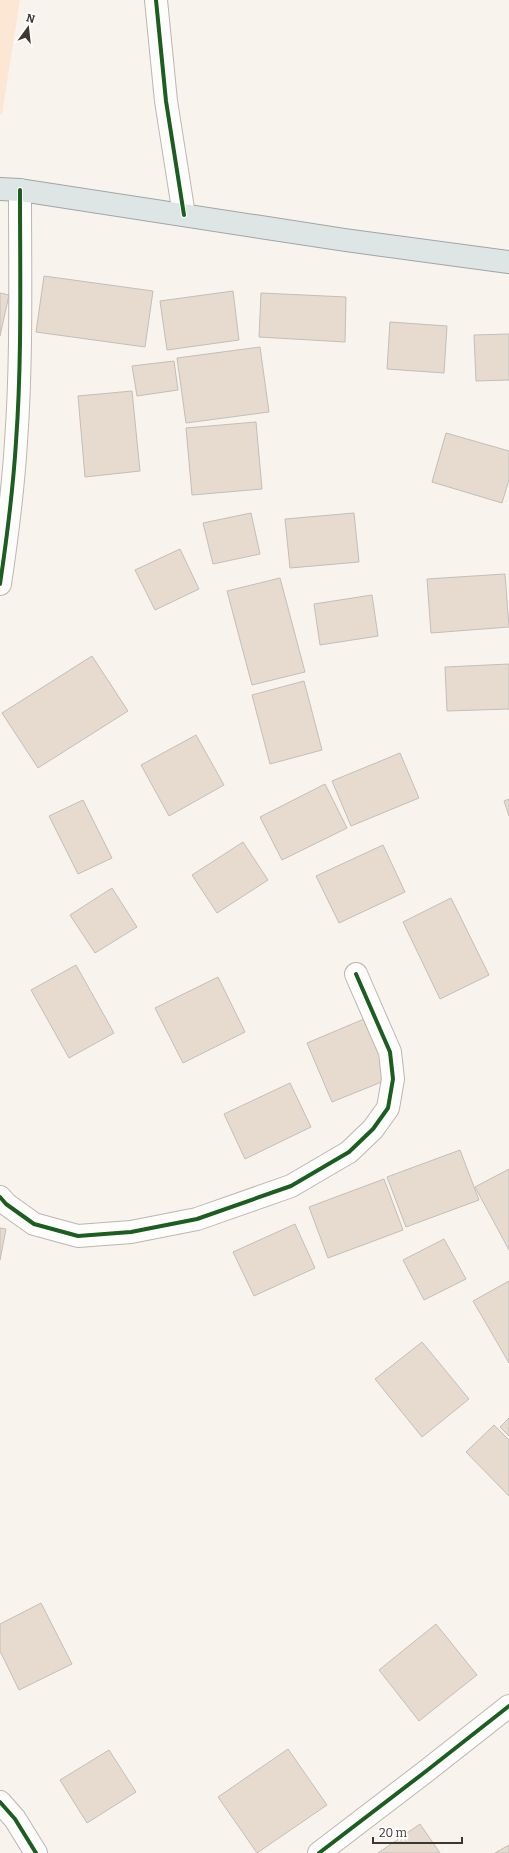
<svg xmlns="http://www.w3.org/2000/svg" width="509" height="1853" viewBox="0 0 509 1853" font-family="Bitter,serif">
<style>
.green{fill:#fbe7d3}
.building{fill:#e7dbcf;stroke:#c3beb9}
.lines{fill:none;stroke-linecap:round;stroke-linejoin:round}
.minor-casing{stroke:#bbb6b1;stroke-width:24}
.major-casing{stroke:#9da7a7;stroke-width:24}
.minor{stroke:#fefdfc;stroke-width:22}
.major{stroke:#dde5e5;stroke-width:22}
.cycleway-casing{stroke:#fff;stroke-width:6}
.cycleway{stroke:#1b5e20;stroke-width:4}
</style>
<rect width="100%" height="100%" fill="#f9f3ed"/>
<!-- green -->
<path class="green" d="M 0,0 L 20,0 L 2,114 L 0,114 Z"/>
<!-- building -->
<path class="building" d="M 44,276 L 153,291 L 145,347 L 36,332 Z
M 233,291 L 239,340 L 167,350 L 160,301 Z
M 0,293 L 9,295 L 0,336 Z
M 261,293 L 346,297 L 345,342 L 259,337 Z
M 390,322 L 447,326 L 444,373 L 387,369 Z
M 509,334 L 509,380 L 476,381 L 474,335 Z
M 260,347 L 269,412 L 186,423 L 177,358 Z
M 174,361 L 178,390 L 137,396 L 132,366 Z
M 132,391 L 140,471 L 85,477 L 78,396 Z
M 256,422 L 262,489 L 192,495 L 186,428 Z
M 446,433 L 509,451 L 509,480 L 502,503 L 432,482 Z
M 251,513 L 260,554 L 213,564 L 203,523 Z
M 354,513 L 359,562 L 290,568 L 285,519 Z
M 180,549 L 199,589 L 155,610 L 135,570 Z
M 505,574 L 509,627 L 431,633 L 427,579 Z
M 280,578 L 305,672 L 252,685 L 227,591 Z
M 372,595 L 378,636 L 320,645 L 314,604 Z
M 92,656 L 128,711 L 38,768 L 2,713 Z
M 509,664 L 509,709 L 447,711 L 445,667 Z
M 304,681 L 322,750 L 270,764 L 252,695 Z
M 196,735 L 224,785 L 169,816 L 141,765 Z
M 400,753 L 419,798 L 351,826 L 332,781 Z
M 325,784 L 347,828 L 282,860 L 260,817 Z
M 509,799 L 509,816 L 504,801 Z
M 83,800 L 112,858 L 78,874 L 49,816 Z
M 243,842 L 268,880 L 217,913 L 192,875 Z
M 383,845 L 405,892 L 339,923 L 316,876 Z
M 112,888 L 137,927 L 95,953 L 70,915 Z
M 451,898 L 489,975 L 440,999 L 403,922 Z
M 76,965 L 114,1033 L 69,1058 L 31,990 Z
M 218,977 L 245,1032 L 183,1063 L 155,1008 Z
M 364,1019 L 389,1079 L 332,1102 L 307,1043 Z
M 290,1083 L 311,1127 L 245,1159 L 224,1114 Z
M 460,1150 L 479,1200 L 406,1227 L 387,1177 Z
M 509,1169 L 509,1250 L 475,1187 Z
M 384,1179 L 403,1230 L 328,1258 L 309,1207 Z
M 295,1224 L 315,1268 L 254,1296 L 233,1252 Z
M 0,1228 L 6,1229 L 0,1260 Z
M 444,1239 L 466,1279 L 424,1300 L 403,1260 Z
M 509,1281 L 509,1363 L 473,1301 Z
M 422,1342 L 469,1399 L 422,1437 L 375,1379 Z
M 509,1418 L 509,1436 L 500,1427 Z
M 494,1425 L 509,1440 L 509,1496 L 466,1452 Z
M 41,1603 L 72,1664 L 19,1690 L 0,1651 L 0,1624 Z
M 436,1624 L 477,1675 L 419,1721 L 379,1670 Z
M 288,1749 L 327,1805 L 257,1853 L 218,1797 Z
M 109,1750 L 136,1792 L 87,1823 L 60,1780 Z
M 420,1824 L 440,1853 L 378,1853 Z
M 509,1845 L 509,1853 L 495,1853 Z"/>
<g class="lines">
<defs>
<path id="minor" d="M 156,0 L 166,101 L 184,215
M 0,584 C 7,537 13,490 16,442 C 22,359 20,274 20,190
M 0,1197 L 6,1204 L 34,1224 L 78,1236 L 131,1232 L 197,1219 L 291,1186 L 349,1152 L 373,1129 L 388,1108 L 393,1079 L 390,1052 L 356,974
M 0,1802 L 15,1819 L 36,1853
M 319,1853 L 425,1772 L 509,1706"/>
<path id="major" d="M 0,189 L 20,190 L 345,240 L 509,262"/>
</defs>
<!-- minor casing -->
<use href="#minor" class="minor-casing"/>
<!-- major casing -->
<use href="#major" class="major-casing"/>
<!-- minor -->
<use href="#minor" class="minor"/>
<!-- major -->
<use href="#major" class="major"/>
<defs>
<path id="cycleway" d="M 156,0 L 166,101 L 184,215
M 0,584 C 7,537 13,490 16,442 C 22,359 20,274 20,190
M 0,1197 L 6,1204 L 34,1224 L 78,1236 L 131,1232 L 197,1219 L 291,1186 L 349,1152 L 373,1129 L 388,1108 L 393,1079 L 390,1052 L 356,974
M 0,1802 L 15,1819 L 36,1853
M 319,1853 L 425,1772 L 509,1706"/>
</defs>
<!-- cycleway casing -->
<use href="#cycleway" class="cycleway-casing"/>
<!-- cycleway -->
<use href="#cycleway" class="cycleway"/>
</g>
<!-- north arrow -->
<g transform="translate(28 28) rotate(15)" stroke="#ffffff" stroke-width="3" paint-order="stroke">
<path d="M0-3L7 15L0 10L-7 15Z" fill="#3c3731"/>
<text y="-6" font-size="11" font-weight="bold" text-anchor="middle" fill="#3c3731">N</text>
</g>
<!-- scale -->
<path d="M373 1837v6h89v-6" fill="none" stroke="#3c3731" stroke-width="2"/>
<text x="379" y="1837" font-size="12" fill="#3c3731" stroke="#ffffff" stroke-width="3" paint-order="stroke">20 m</text>
</svg>
